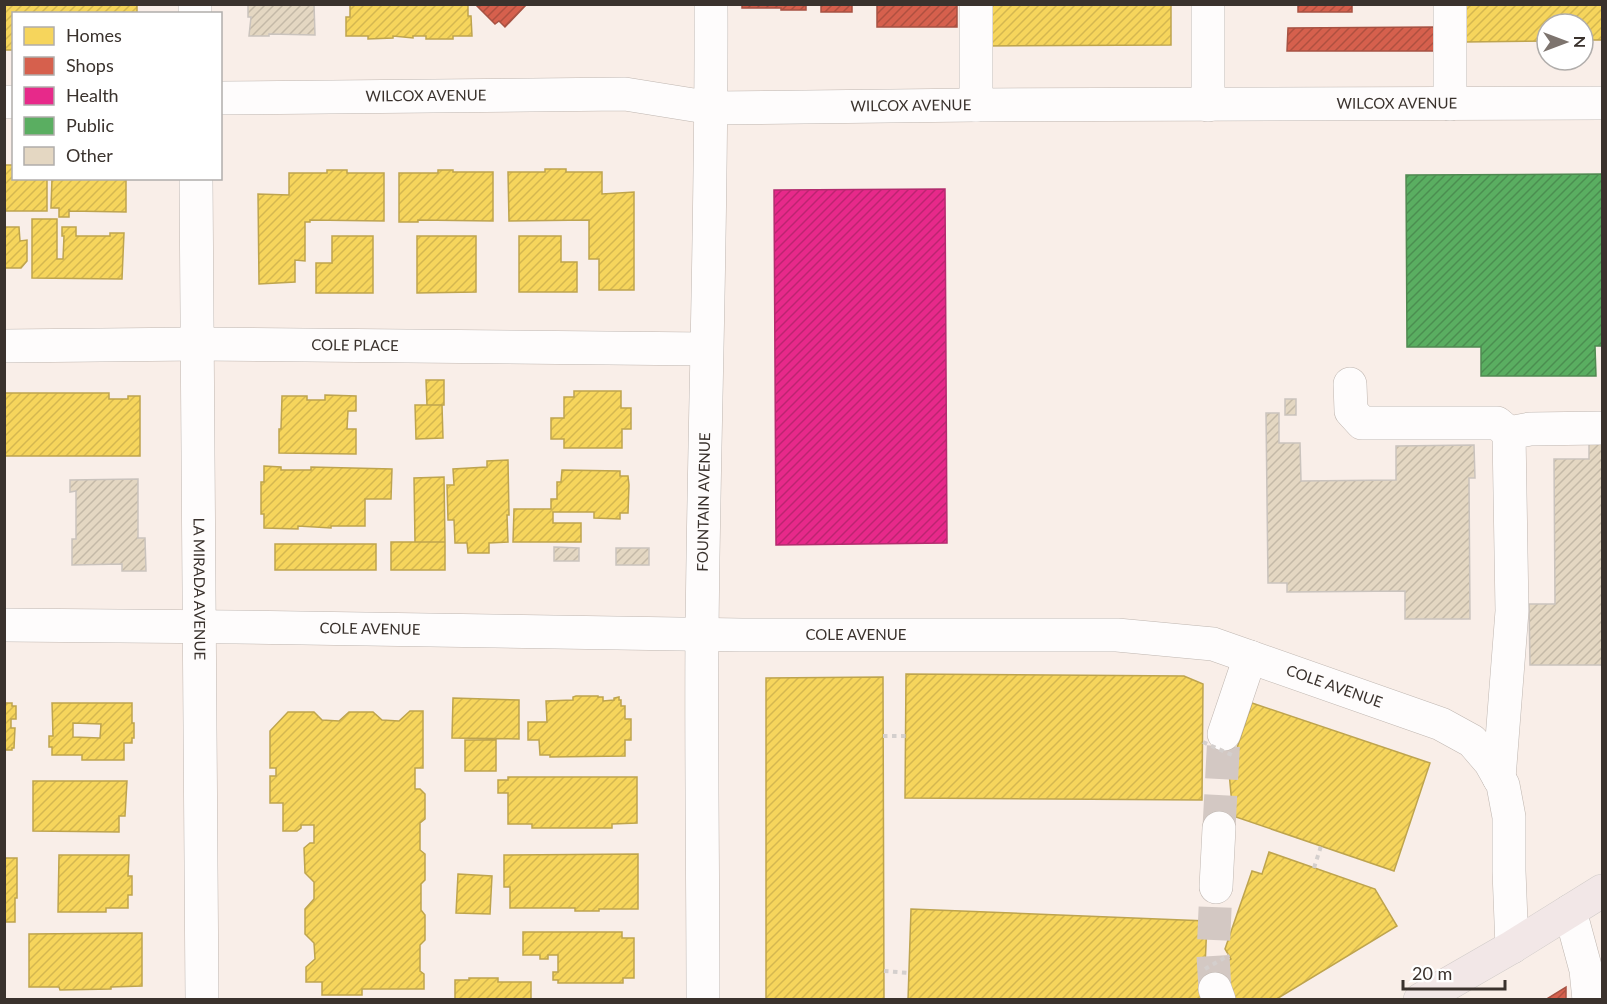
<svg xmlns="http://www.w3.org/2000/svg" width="1607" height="1004" viewBox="0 0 1607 1004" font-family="Lato,sans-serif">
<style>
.homes{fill:url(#homes-hatch);stroke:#bea44e;stroke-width:1.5;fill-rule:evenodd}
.shops{fill:url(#shops-hatch);stroke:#a75243;stroke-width:1.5}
.health{fill:url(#health-hatch);stroke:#b32c6e;stroke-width:1.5}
.public{fill:url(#public-hatch);stroke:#508951;stroke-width:1.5}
.building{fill:url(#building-hatch);stroke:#cac3bd;stroke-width:1.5}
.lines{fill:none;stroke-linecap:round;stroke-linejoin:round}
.minor-tunnel{stroke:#d3c8c3;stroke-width:33;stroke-dasharray:33 16;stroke-linecap:butt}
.minor-casing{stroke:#bfb6b0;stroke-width:34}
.major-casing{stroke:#d1ccc9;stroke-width:34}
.path{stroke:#d4cfcd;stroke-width:4;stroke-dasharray:4.5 4.5;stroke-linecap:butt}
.minor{stroke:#fefcfc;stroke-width:33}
.major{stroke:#f2e7e7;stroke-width:33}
.path-bridge{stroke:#d4cfcd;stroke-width:4;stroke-dasharray:4.5 4.5;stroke-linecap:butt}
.labels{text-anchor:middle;stroke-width:6;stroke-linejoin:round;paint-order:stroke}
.street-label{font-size:15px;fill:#3a322d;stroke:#fff}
</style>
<defs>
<pattern id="homes-hatch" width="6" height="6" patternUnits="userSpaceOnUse" patternTransform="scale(1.5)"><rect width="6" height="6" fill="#f6d55c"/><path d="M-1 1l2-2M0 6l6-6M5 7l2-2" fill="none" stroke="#d4b750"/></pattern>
<pattern id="shops-hatch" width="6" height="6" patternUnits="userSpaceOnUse" patternTransform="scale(1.5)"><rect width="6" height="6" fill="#d6604d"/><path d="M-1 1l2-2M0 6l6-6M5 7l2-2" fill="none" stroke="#af5040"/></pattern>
<pattern id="health-hatch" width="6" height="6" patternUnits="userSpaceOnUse" patternTransform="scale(1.5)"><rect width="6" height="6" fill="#e7298a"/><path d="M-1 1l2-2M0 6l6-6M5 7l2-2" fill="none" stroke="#bc2471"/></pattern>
<pattern id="public-hatch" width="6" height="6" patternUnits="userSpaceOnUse" patternTransform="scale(1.5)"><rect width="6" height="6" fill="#5aae61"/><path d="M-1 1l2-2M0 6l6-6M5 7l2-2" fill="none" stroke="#4b8e50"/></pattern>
<pattern id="building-hatch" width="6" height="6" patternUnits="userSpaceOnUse" patternTransform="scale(1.5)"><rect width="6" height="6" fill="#e4d7c2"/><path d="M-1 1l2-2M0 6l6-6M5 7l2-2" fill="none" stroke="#c4b9a7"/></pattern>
</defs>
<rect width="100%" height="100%" fill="#f9eee8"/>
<!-- homes -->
<path class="homes" d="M 4,4 L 137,4 L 137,14 L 14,14 L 14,50 L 4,50 Z
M 350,4 L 468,4 L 468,16 L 471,16 L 472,36 L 453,36 L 453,39 L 426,39 L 426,36 L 413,36 L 413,38 L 393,36 L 393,38 L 368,39 L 368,36 L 346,36 L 346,17 L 350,17 Z
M 982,4 L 1171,4 L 1171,45 L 983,46 Z
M 1463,4 L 1602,4 L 1602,40 L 1583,40 L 1583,24 L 1547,24 L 1547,41 L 1464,42 Z
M 4,165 L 14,165 L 14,178 L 47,178 L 47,211 L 4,211 Z
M 545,169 L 566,169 L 566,172 L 602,172 L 602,194 L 634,192 L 634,290 L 599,290 L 599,259 L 589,259 L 589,220 L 509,221 L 508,172 L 545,172 Z
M 327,170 L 347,170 L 347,173 L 384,173 L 384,221 L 310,220 L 310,222 L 305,222 L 305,261 L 295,260 L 295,282 L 259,284 L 258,194 L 289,195 L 289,173 L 327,173 Z
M 438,170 L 453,170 L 453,172 L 493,172 L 493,221 L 418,220 L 418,222 L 399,222 L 399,173 L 438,173 Z
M 52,178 L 126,178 L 126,212 L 70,211 L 69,209 L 69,217 L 59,217 L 59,208 L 51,208 Z
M 32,219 L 57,219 L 57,259 L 63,259 L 64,236 L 62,236 L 62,227 L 76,227 L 76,236 L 110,236 L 110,233 L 124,233 L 122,279 L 32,278 Z
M 4,227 L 19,227 L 20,241 L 27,240 L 27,261 L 21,268 L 4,268 Z
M 332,236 L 373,236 L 373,293 L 316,293 L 316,263 L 332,263 Z
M 417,236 L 476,236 L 476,292 L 417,293 Z
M 519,236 L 561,236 L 561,262 L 577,262 L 577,292 L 519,292 Z
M 426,380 L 444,380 L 444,405 L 427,405 Z
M 574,391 L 621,391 L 621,408 L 631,408 L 631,429 L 622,429 L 622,448 L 564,448 L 564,439 L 551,439 L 551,418 L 564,418 L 564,397 L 574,397 Z
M 4,393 L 109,393 L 109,399 L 128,399 L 128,396 L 140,396 L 140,456 L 4,456 Z
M 325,395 L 356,396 L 356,411 L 348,411 L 347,429 L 356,429 L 356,454 L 279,453 L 279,429 L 281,429 L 282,396 L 307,396 L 307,400 L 325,400 Z
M 415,405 L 442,405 L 443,438 L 416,439 Z
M 508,460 L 509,515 L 507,515 L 508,542 L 489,543 L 489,553 L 468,553 L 467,543 L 455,543 L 454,520 L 448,520 L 447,485 L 454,485 L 453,469 L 487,467 L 487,461 Z
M 264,466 L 281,467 L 281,470 L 311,470 L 311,467 L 392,469 L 391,499 L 365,499 L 365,526 L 331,526 L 331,528 L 298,526 L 298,529 L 264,528 L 264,514 L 261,514 L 261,482 L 264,482 Z
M 562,470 L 620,471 L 620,476 L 628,476 L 629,485 L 628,513 L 620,513 L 620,519 L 594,518 L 594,512 L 553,512 L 553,523 L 581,523 L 581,542 L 513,542 L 514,509 L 551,509 L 551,499 L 557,499 L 557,482 L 561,482 Z
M 444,477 L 445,542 L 415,542 L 414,478 Z
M 391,542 L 445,542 L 445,570 L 391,570 Z
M 275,544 L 376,544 L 376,570 L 275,570 Z
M 906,674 L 1184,676 L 1203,684 L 1202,800 L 905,798 Z
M 883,677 L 884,1000 L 766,1000 L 766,678 Z
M 576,696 L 598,696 L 598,697 L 603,697 L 603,701 L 614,700 L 614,698 L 619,697 L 619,700 L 621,700 L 621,706 L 625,706 L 625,719 L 631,719 L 631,740 L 625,740 L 625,756 L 550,757 L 550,755 L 540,755 L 539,740 L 528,740 L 528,722 L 547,722 L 546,701 L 573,700 L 573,697 Z
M 453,698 L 519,700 L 519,739 L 452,738 Z
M 4,703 L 12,703 L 12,706 L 16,706 L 16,719 L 11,719 L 11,728 L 15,728 L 14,748 L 12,748 L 12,750 L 4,750 Z
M 52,703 L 132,703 L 132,723 L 134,723 L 134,738 L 132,738 L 132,743 L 124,743 L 124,760 L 82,760 L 82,755 L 52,755 L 52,747 L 49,747 L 49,736 L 53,736 ZM 73,723 L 101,724 L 100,738 L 73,737 Z
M 1252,703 L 1430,763 L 1394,871 L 1233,816 L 1229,772 Z
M 410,711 L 423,711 L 423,768 L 415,768 L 415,789 L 420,789 L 425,794 L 425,819 L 420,823 L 420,850 L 425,854 L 425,880 L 421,884 L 421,910 L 425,915 L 425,940 L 420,945 L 420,971 L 424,974 L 424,989 L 362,989 L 362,995 L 322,995 L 322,982 L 306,982 L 306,967 L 315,959 L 314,943 L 305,934 L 305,909 L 314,899 L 314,882 L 305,873 L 304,848 L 310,843 L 314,843 L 314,825 L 301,825 L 301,828 L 297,831 L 283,831 L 283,803 L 270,803 L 270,776 L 276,776 L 276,768 L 270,768 L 270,731 L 288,712 L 314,712 L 322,720 L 339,721 L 349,712 L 373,712 L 382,720 L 399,721 Z
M 465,740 L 496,740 L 496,771 L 465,771 Z
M 508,777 L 637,777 L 637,823 L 612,824 L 612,828 L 532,828 L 532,824 L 508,824 L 508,793 L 498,793 L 498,780 L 508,780 Z
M 33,781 L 127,781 L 125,816 L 119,816 L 119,832 L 33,831 Z
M 1269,852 L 1375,889 L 1397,926 L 1275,1000 L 1227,1000 L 1210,972 L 1231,959 L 1225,949 L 1252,871 L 1262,874 Z
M 638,854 L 638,909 L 599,909 L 599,911 L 575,911 L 575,908 L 510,908 L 510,887 L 504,887 L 504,855 Z
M 59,855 L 129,855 L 128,876 L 132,876 L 132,895 L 128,895 L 128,908 L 106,908 L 106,912 L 58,912 Z
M 4,858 L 17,858 L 17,898 L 15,898 L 15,922 L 4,922 Z
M 458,874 L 492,876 L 490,914 L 456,913 Z
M 911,909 L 1207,921 L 1204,991 L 1201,1000 L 908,1000 Z
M 523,932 L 622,932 L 622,938 L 634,938 L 634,978 L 623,978 L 623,983 L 558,983 L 558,980 L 553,980 L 553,972 L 558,972 L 558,955 L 548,955 L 548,959 L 540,959 L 540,955 L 523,955 Z
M 142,933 L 142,986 L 111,987 L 111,989 L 60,990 L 59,987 L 29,987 L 29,934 Z
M 469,978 L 498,978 L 498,982 L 531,982 L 531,1000 L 455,1000 L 455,980 L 469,980 Z"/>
<!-- shops -->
<path class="shops" d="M 475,4 L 527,4 L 505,27 L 499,21 L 495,24 Z
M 742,4 L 806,4 L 806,10 L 781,10 L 781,8 L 742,8 Z
M 821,4 L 852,4 L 852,12 L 821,12 Z
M 877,4 L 957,4 L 957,27 L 877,27 Z
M 1298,4 L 1352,4 L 1352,12 L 1298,12 Z
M 1435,27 L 1435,51 L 1287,51 L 1288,28 Z
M 1566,987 L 1566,1000 L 1545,1000 Z"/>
<!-- health -->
<path class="health" d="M 945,189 L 947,543 L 776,545 L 774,190 Z"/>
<!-- public -->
<path class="public" d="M 1602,174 L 1602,346 L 1595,346 L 1596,376 L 1481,376 L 1481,347 L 1407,347 L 1406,175 Z"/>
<!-- building -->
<path class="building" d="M 248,4 L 314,4 L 315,35 L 269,34 L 269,36 L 249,36 L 251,17 L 248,17 Z
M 1285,399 L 1296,399 L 1296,415 L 1285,415 Z
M 1266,413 L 1279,413 L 1279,443 L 1300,443 L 1301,481 L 1396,480 L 1396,446 L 1474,445 L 1475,478 L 1469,478 L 1470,619 L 1405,619 L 1405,591 L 1287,592 L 1287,583 L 1268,583 Z
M 1589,444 L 1602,444 L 1602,665 L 1530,665 L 1529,604 L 1555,604 L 1554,459 L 1589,459 Z
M 138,479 L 138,538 L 145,538 L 146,571 L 122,571 L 122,564 L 72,565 L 72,539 L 76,539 L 76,491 L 70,492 L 70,480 Z
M 554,547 L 579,548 L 579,561 L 554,561 Z
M 616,548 L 649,548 L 649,565 L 616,565 Z"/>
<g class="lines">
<!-- minor-tunnel -->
<path class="minor-tunnel" d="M 1219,828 L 1224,734
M 1215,989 L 1213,956 L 1216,887"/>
<defs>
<g id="minor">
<path d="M 195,4 L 195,14"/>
<path d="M 976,4 L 976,105"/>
<path d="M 1208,4 L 1208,105"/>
<path d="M 1450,4 L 1450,104"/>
<path id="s1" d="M 220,98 L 625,94 L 712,108 L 976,105 L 1602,103"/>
<path d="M 4,102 L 14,102"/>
<path id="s2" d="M 196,178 L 202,1000"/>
<path id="s3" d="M 4,346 L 198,344 L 706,349"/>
<path d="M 1350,384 L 1351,411 L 1362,423 L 1497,423 L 1509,433"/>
<path id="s4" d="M 4,625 L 235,627 L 742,635 L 1117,635 L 1213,644 L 1441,724 L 1472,741 L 1490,762 L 1503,785 L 1509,817 L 1509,871 L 1512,947"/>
<path d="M 1224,734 L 1250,657"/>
<path d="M 1499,778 L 1512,611 L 1509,433 L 1530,429 L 1602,428"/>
<path d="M 1216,887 L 1219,828"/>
<path d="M 1570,911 L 1586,970 L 1589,1000"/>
<path d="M 1215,989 L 1219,1000"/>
<path id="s5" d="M 703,1000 C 703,878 701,756 702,634 C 704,424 712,214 711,4"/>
</g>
<path id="major" d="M 1420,1000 L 1512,947 L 1602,891"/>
</defs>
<!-- minor casing -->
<use href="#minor" class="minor-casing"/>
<!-- major casing -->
<use href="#major" class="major-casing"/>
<!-- path -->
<path class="path" d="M 883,736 L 906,736
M 1314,868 L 1321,846
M 884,971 L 909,973"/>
<!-- minor -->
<use href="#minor" class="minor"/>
<!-- major -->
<use href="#major" class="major"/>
<!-- path-bridge -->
<path class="path-bridge" d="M 1203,742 L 1234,756
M 1205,969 L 1229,955"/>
</g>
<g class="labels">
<!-- street labels -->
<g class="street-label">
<text dy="5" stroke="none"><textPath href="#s1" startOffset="206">WILCOX AVENUE</textPath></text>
<text dy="5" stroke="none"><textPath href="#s1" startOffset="1178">WILCOX AVENUE</textPath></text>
<text dy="5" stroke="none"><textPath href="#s1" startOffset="692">WILCOX AVENUE</textPath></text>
<text dy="5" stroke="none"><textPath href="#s3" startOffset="351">COLE PLACE</textPath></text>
<text dy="5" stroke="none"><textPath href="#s5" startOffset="498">FOUNTAIN AVENUE</textPath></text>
<text dy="5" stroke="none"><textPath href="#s2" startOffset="411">LA MIRADA AVENUE</textPath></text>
<text dy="5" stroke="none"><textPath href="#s4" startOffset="366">COLE AVENUE</textPath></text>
<text dy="5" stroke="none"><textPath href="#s4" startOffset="852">COLE AVENUE</textPath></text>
<text dy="5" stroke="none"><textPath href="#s4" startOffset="1338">COLE AVENUE</textPath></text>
</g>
</g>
<!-- border -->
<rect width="1607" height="1004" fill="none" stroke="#3a322d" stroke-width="12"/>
<!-- legend -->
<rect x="12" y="12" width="210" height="168" fill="#ffffff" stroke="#b0adab" stroke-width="1.5"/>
<rect x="24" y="27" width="30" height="18" fill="#f6d55c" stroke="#b0adab" stroke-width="1.5"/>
<text x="66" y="42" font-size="18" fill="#3a322d">Homes</text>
<rect x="24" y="57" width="30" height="18" fill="#d6604d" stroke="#b0adab" stroke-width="1.5"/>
<text x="66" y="72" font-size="18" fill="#3a322d">Shops</text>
<rect x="24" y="87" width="30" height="18" fill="#e7298a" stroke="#b0adab" stroke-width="1.5"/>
<text x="66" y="102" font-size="18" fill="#3a322d">Health</text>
<rect x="24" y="117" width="30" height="18" fill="#5aae61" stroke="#b0adab" stroke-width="1.5"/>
<text x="66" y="132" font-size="18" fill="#3a322d">Public</text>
<rect x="24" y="147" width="30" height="18" fill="#e4d7c2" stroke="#b0adab" stroke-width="1.5"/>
<text x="66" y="162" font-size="18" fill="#3a322d">Other</text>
<!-- north arrow -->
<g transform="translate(1565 42) rotate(90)"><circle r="28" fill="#ffffff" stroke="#b0adab" stroke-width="1.5"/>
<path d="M0-4.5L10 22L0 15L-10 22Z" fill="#7d746e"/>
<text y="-9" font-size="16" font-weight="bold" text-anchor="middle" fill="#3a322d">N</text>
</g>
<!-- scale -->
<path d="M1403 980v9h102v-9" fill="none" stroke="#3a322d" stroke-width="3"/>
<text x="1412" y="980" font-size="18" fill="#3a322d" stroke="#ffffff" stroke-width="4.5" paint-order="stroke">20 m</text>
</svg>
